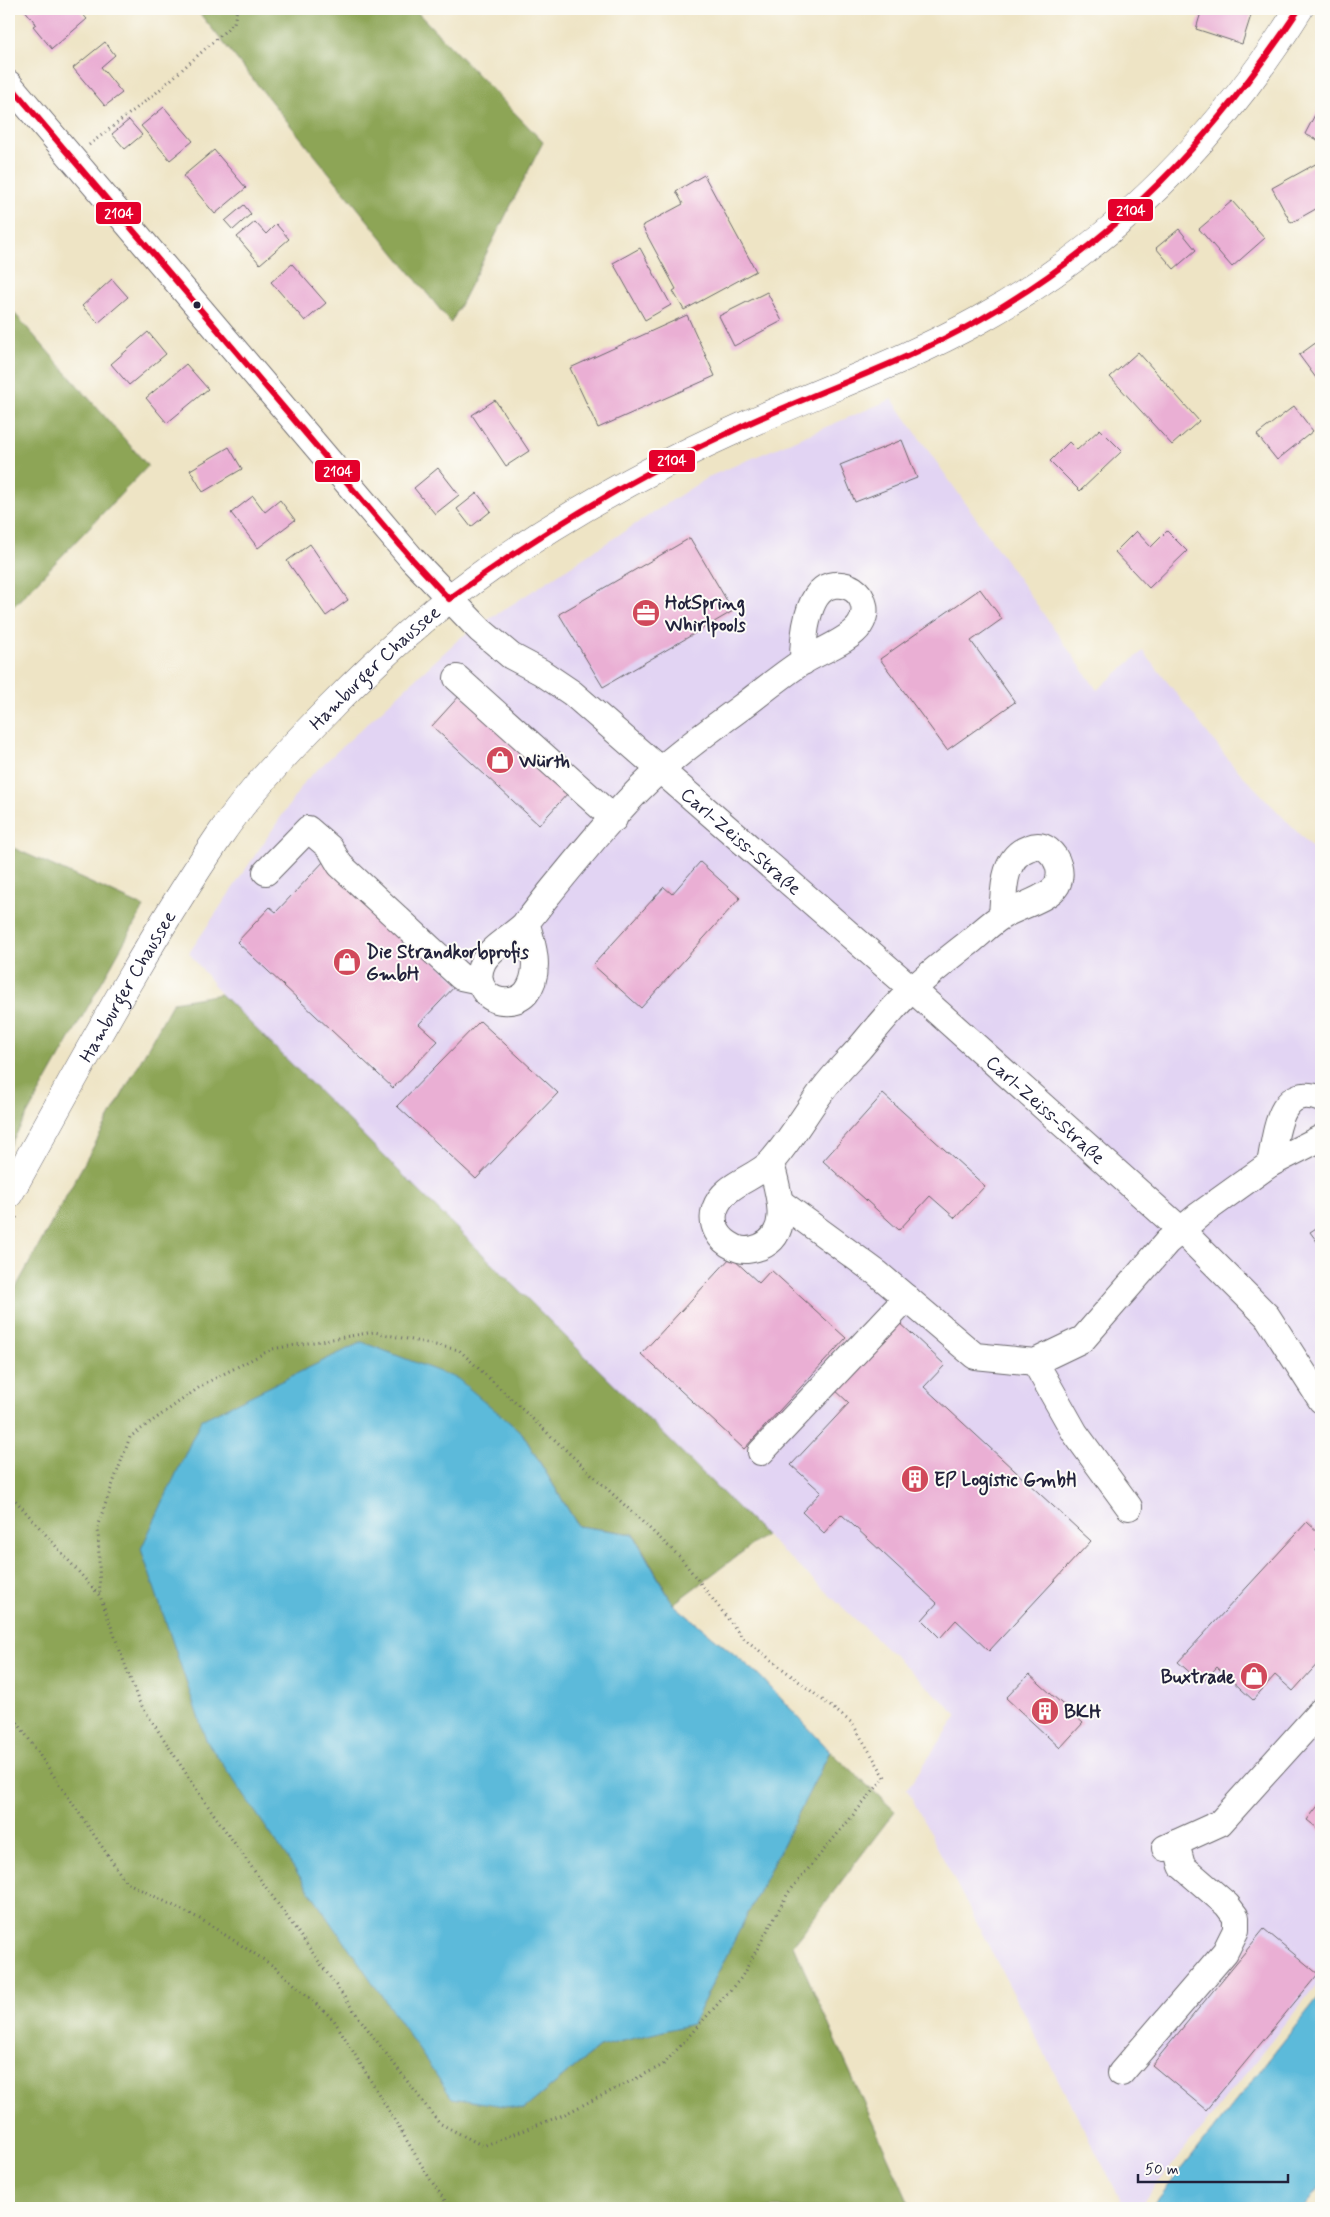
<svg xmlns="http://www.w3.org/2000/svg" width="1330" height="2217" viewBox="0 0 1330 2217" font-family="Mynerve,sans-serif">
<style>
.built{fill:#e2d4f3}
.forest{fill:#8da556;stroke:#586448}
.water{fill:#5cbada;stroke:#3f6e8a}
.building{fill:#eaafd4}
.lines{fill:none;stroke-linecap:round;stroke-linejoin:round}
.minor-casing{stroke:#69666b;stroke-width:28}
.major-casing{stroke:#69666b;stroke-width:29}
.path{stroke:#69666b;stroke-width:3;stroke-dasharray:1 4;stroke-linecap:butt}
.minor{stroke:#fff;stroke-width:26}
.major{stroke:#fff;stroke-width:28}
.bus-1-casing{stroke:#fdfcf7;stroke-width:10}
.bus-1{stroke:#e4002b;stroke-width:6}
.bus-dot{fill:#22223b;stroke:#fdfcf7;stroke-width:2}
.labels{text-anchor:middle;stroke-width:4;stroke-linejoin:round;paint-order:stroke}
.poi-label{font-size:19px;font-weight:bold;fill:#22223b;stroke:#fdfcf7;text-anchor:start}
.street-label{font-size:19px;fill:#22223b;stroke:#fdfcf7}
.line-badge{stroke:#fdfcf7;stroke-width:2}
.badge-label{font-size:14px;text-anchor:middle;font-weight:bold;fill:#fff}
</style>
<rect width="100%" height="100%" fill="#fdfcf7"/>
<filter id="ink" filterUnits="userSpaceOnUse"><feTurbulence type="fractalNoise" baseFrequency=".02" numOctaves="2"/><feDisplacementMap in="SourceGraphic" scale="10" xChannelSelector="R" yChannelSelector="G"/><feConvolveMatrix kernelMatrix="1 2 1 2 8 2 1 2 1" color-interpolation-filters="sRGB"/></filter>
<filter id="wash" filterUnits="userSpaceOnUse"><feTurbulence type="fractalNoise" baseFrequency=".0096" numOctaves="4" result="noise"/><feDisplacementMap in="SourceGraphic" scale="20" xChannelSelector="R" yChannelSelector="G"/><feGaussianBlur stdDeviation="1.12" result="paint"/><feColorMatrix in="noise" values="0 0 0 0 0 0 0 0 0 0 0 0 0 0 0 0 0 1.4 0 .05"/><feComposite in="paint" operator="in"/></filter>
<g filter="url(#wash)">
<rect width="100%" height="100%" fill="#eee4c5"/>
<!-- built -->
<path class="built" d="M 892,399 L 1097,690 L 1143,651 L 1231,763 L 1321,857 L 1321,1979 L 1138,2208 L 1125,2208 L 907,1789 L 958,1715 L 765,1535 L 221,994 L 189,953 L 306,780 L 460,638 L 708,477 Z"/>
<!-- forest -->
<path class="forest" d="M 196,9 L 414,9 L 543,142 L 451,323 Z
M 9,307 L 148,466 L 9,611 Z
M 9,846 L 144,907 L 9,1147 Z
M 221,994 L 765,1535 L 673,1604 L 634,1534 L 578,1526 L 522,1433 L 524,2109 L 599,2047 L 692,2023 L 830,1751 L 895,1811 L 793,1945 L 911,2208 L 9,2208 L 9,1300 L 173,1002 Z"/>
<!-- water -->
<path class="water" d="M 362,1342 L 458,1379 L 522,1433 L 578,1526 L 633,1534 L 673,1604 L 757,1673 L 830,1751 L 692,2024 L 599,2047 L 524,2109 L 452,2098 L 206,1740 L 141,1549 L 201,1420 Z
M 1321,1994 L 1321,2187 L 1304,2208 L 1151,2208 Z"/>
<g id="blocks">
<!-- building -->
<path class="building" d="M 24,9 L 78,9 L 87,19 L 52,49 L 33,26 L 36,24 Z
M 1202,9 L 1253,9 L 1242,44 L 1196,29 Z
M 105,42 L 115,55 L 101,67 L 122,93 L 105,106 L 73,68 Z
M 1320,105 L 1321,106 L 1321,142 L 1305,134 Z
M 164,107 L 193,141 L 170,160 L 141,126 Z
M 129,120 L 142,135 L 125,149 L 112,134 Z
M 214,150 L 246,188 L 215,214 L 183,176 Z
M 1321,161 L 1321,206 L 1291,223 L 1272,188 Z
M 704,175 L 756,271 L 684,310 L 673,291 L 676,289 L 642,226 L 683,204 L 676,191 Z
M 1232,201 L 1265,238 L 1232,267 L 1199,229 Z
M 244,205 L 251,214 L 233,230 L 225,221 Z
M 255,222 L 266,234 L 276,224 L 289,239 L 260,264 L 237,237 Z
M 1179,229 L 1196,250 L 1174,269 L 1156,248 Z
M 640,248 L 671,305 L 645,320 L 613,263 Z
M 292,264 L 326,303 L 305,321 L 271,282 Z
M 112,279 L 128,297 L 98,323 L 82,306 Z
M 767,292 L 782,321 L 734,346 L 719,316 Z
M 687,315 L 715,376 L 598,428 L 570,368 Z
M 148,332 L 166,354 L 129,385 L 111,364 Z
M 1321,339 L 1321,380 L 1319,382 L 1299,355 Z
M 1138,352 L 1199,421 L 1172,445 L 1110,377 Z
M 186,364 L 208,389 L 167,423 L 146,398 Z
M 495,400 L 529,451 L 506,466 L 472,415 Z
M 1294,406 L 1313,431 L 1277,460 L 1257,435 Z
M 1100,429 L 1122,451 L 1080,491 L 1050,461 L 1069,442 L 1077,450 Z
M 902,440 L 917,478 L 855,502 L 840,465 Z
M 229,447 L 242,469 L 203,492 L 190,470 Z
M 438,468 L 459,495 L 435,514 L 414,488 Z
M 477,493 L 491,511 L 471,527 L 457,509 Z
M 253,496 L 265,512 L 280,500 L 295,520 L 258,548 L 231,513 Z
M 1136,531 L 1151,547 L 1167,531 L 1187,551 L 1149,588 L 1115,552 Z
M 690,538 L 733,611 L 603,687 L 559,614 Z
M 310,544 L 348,600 L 326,616 L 287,561 Z
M 980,589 L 1002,619 L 971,641 L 1015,702 L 947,750 L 880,659 Z
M 461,694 L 568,793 L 539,825 L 432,726 Z
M 326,859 L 458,983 L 419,1024 L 438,1041 L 393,1088 L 237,942 L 270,907 L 276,912 Z
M 700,862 L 740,898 L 641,1008 L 593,965 L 664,887 L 672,894 Z
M 480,1021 L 558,1093 L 476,1179 L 397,1106 Z
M 883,1094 L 985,1186 L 955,1218 L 930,1196 L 899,1230 L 823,1161 Z
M 1321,1225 L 1321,1247 L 1310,1232 Z
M 731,1257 L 759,1283 L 771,1270 L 846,1338 L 744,1449 L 641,1354 Z
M 897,1320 L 945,1365 L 924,1387 L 1091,1541 L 989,1651 L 956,1620 L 940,1638 L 922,1620 L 937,1603 L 841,1514 L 824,1533 L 802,1512 L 821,1492 L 791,1465 L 849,1403 L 833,1388 Z
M 1307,1522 L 1321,1535 L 1321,1547 L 1316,1550 L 1321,1559 L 1321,1600 L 1320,1602 L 1321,1604 L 1321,1660 L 1293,1691 L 1275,1675 L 1253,1700 L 1217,1667 L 1202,1683 L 1178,1662 Z
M 1029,1674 L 1083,1723 L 1060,1748 L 1006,1698 Z
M 1321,1802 L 1321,1831 L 1307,1820 Z
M 1264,1929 L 1318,1974 L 1206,2110 L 1152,2065 Z"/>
</g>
</g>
<g filter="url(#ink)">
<use href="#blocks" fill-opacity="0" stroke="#69666b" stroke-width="1"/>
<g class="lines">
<defs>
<g id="minor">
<path id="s1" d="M 9,84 L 412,559 L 480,630 L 511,656 L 541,672 L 572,693 L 912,989 L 1181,1230 L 1267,1316 L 1321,1400"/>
<path d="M 457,678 L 614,819"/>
<path d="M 266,872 L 308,829 L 330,848 L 340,865 L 461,977 L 480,981"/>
<path d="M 526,922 C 533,944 542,973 526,993 C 516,1004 496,1004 486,993 C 478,984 478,972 483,962 C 490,948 513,936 525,924 C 533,915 540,905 548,895 C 579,857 615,812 650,779 C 679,752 712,729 743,706 C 763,691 782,675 802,662 C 818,652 851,640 860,625 C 868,613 865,597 853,589 C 847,585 841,584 834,585 C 806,588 803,640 803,662"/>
<path d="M 771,1163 C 777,1190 794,1233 760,1247 C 751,1250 743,1252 734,1247 C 719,1240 710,1225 715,1209 C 723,1184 755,1179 771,1162 C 790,1141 805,1114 822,1091 C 833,1076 846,1063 858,1050 C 876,1029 893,1006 914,988 C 930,973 948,959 966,945 C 978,936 989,924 1002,916 C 1016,907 1049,899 1057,885 C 1063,873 1058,858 1048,850 C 1042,845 1036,845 1029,848 C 1002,857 1004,892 1002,916"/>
<path d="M 1270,1164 C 1276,1136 1278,1082 1321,1099"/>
<path d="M 780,1202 L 877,1273 L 975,1356 L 1035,1362 L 1083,1339 L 1167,1242 L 1199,1215 L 1270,1164 L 1321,1138"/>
<path d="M 1035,1362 L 1075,1433 L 1129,1507"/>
<path d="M 761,1452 L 907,1298"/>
<path d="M 1165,1848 L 1220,1823 L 1321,1711"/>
<path d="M 1121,2073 L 1225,1952 L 1236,1930 L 1236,1917 L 1227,1905 L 1182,1866 L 1176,1843"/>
</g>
<g id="major">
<path id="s2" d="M 9,1194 C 77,1073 142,950 220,835 C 251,789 293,746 332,706 C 376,661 423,617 474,580 C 559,518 652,467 748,424 C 825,389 905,361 979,320 C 1113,246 1218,138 1299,9"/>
</g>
</defs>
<!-- minor casing -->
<use href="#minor" class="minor-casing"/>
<!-- major casing -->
<use href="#major" class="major-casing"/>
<!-- path -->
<path class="path" d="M 89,145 L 156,93 L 234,23 L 237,9
M 9,1231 L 17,1216
M 9,1493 L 100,1596 L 138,1700 L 203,1799 L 357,2015 L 439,2123 L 483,2146 L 563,2115 L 663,2065 L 741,1978 L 788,1893 L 885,1777 L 852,1723 L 742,1637 L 680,1557 L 459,1350 L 374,1332 L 272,1349 L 204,1384 L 130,1437 L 98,1524 L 100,1596
M 9,1710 L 126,1882 L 202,1920 L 275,1967 L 334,2020 L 430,2179 L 450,2208"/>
<!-- minor -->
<use href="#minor" class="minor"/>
<!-- major -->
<use href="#major" class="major"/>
<defs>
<path id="bus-1" d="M 9,84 L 412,559 L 449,599
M 449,599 C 542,531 640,473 745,425 C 823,389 906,362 981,319 C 1118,240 1212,140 1299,9"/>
</defs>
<!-- bus-1 casing -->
<use href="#bus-1" class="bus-1-casing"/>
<!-- bus-1 -->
<use href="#bus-1" class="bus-1"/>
</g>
</g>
<!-- icons -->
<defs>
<symbol id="office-disc" viewBox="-11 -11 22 22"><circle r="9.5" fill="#d1495b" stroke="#fdfcf7"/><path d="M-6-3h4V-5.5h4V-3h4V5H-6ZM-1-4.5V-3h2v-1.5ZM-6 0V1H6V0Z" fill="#fff"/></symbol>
<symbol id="shop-disc" viewBox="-11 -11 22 22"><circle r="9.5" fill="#d1495b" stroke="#fdfcf7"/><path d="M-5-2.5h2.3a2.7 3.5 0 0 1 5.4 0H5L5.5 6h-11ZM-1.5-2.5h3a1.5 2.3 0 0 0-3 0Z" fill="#fff"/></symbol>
<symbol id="building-disc" viewBox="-11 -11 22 22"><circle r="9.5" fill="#d1495b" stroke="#fdfcf7"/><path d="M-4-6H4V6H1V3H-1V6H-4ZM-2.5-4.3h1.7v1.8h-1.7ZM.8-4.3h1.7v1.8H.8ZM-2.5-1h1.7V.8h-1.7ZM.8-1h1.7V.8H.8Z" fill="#fff"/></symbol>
</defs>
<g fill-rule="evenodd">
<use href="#office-disc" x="630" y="597" width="32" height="32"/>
<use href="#shop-disc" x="484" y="744" width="32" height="32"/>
<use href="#shop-disc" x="331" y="946" width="32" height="32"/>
<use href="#building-disc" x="899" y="1463" width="32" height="32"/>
<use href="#shop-disc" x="1238" y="1660" width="32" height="32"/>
<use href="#building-disc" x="1029" y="1695" width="32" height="32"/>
</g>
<!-- markers -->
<circle class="bus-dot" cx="197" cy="305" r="4.5"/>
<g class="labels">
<!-- poi labels -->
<g class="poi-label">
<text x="665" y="609">HotSpring<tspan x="665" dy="22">Whirlpools</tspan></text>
<text x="519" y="767">Würth</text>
<text x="366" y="958">Die Strandkorbprofis<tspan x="366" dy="22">GmbH</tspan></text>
<text x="934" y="1486">EP Logistic GmbH</text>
<text x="1235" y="1683" text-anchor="end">Buxtrade</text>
<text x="1064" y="1718">BKH</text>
</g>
<!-- street labels -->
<g class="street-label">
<text dy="7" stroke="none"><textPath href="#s2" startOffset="645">Hamburger Chaussee</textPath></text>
<text dy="7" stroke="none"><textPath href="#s1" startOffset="1058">Carl-Zeiss-Straße</textPath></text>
<text dy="7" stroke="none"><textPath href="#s2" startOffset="239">Hamburger Chaussee</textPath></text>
<text dy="7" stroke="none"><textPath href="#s1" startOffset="1464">Carl-Zeiss-Straße</textPath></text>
</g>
</g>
<g class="line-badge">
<rect x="1107" y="198" width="47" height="24" rx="5" fill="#e4002b"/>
<rect x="95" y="201" width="47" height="24" rx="5" fill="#e4002b"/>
<rect x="648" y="449" width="48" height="24" rx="5" fill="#e4002b"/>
<rect x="314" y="459" width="47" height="24" rx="5" fill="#e4002b"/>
</g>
<g class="badge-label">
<text x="1131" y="215">2104</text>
<text x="119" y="218">2104</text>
<text x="672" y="465">2104</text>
<text x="338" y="476">2104</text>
</g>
<!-- margin -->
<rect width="1330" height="2217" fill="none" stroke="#fdfcf7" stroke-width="30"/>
<!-- scale -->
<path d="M1138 2174v8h150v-8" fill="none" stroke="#22223b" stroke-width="2.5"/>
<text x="1145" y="2174" font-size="15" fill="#22223b" stroke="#fdfcf7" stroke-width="4" paint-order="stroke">50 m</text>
</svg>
